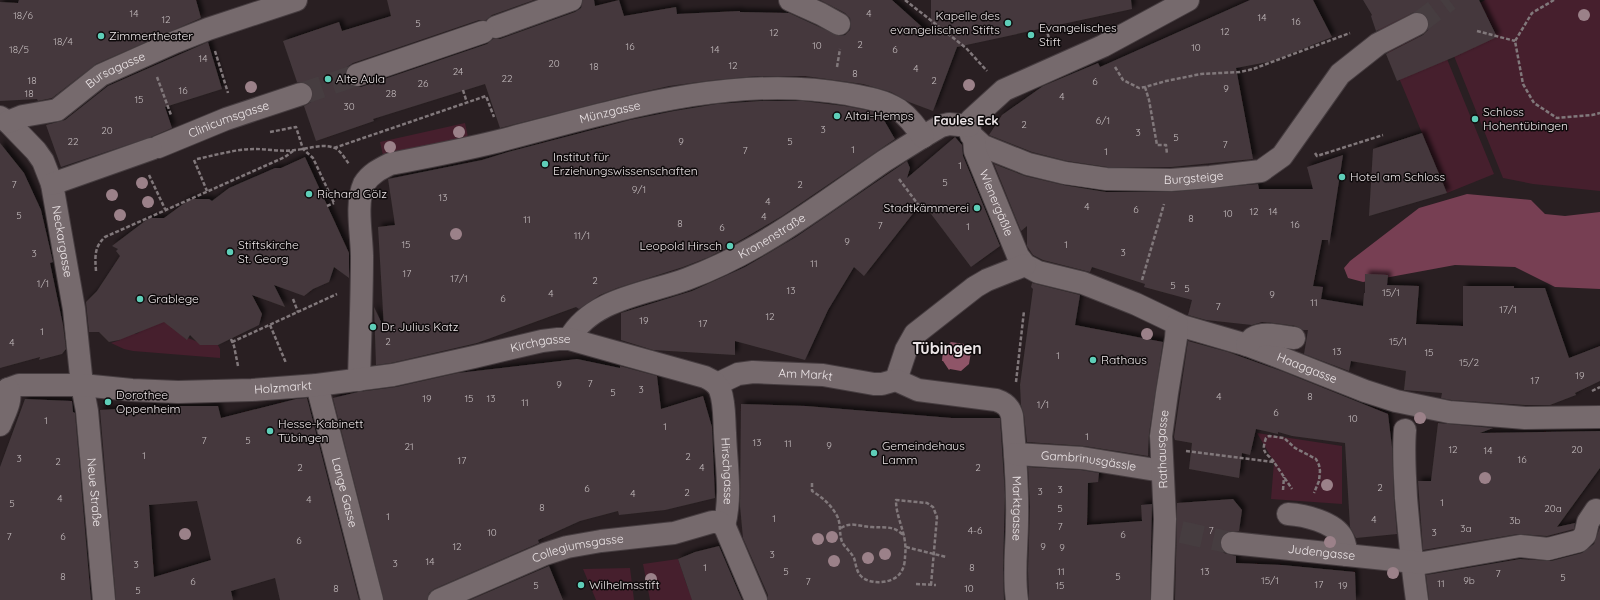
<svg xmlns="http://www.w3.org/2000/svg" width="1600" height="600" viewBox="0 0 1600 600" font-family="Quicksand,sans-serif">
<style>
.green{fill:#461f2d}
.forest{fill:#773f53}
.water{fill:#8f5568}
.building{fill:#44393c;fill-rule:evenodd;filter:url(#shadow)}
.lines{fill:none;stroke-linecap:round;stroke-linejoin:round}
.minor-tunnel{stroke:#463d40;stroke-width:22;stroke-dasharray:22 11;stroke-linecap:butt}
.minor-casing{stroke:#463d40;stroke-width:24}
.path{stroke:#81787b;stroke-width:2.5;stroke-dasharray:4 2;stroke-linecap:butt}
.minor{stroke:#766a6d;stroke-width:22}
.path-bridge{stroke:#81787b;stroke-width:2.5;stroke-dasharray:4 2;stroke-linecap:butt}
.tree{fill:#9b8189}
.poi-dot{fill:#5eceb8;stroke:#0e0a0b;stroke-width:1.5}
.labels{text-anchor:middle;stroke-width:3;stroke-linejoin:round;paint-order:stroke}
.number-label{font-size:10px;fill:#c3bbbd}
.poi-label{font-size:12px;fill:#ede6e8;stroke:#0e0a0b;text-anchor:start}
.street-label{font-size:12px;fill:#ede6e8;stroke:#0e0a0b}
.neighbourhood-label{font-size:13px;font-weight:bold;fill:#ede6e8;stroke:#0e0a0b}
.district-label{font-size:16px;font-weight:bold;fill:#ede6e8;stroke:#0e0a0b}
</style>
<defs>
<filter id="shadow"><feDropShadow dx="3.5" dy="-3.5" stdDeviation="2" flood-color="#0009"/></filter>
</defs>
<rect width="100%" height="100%" fill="#291f22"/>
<!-- green -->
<path class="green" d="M 1485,0 L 1600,0 L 1600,191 L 1533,184 L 1503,178 L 1454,56 L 1495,32 L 1480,3 Z
M 1404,1 L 1433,65 L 1447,59 L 1494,174 L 1447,193 L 1374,18 Z
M 465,123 L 468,137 L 383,155 L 380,142 Z
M 161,315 L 186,339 L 188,338 L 198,342 L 200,344 L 213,336 L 220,349 L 220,358 L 133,351 L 124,349 L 111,343 L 120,340 L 120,334 L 133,329 L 135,334 L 138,333 Z
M 1257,433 L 1342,446 L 1342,504 L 1271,499 L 1274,462 Z
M 678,559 L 689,591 L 708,584 L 714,600 L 650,600 L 643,564 Z
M 630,568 L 634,600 L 596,600 L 583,569 Z"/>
<!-- forest -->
<path class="forest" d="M 1467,194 L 1531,200 L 1545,214 L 1565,216 L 1600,212 L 1600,289 L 1555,287 L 1515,267 L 1455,265 L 1363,282 L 1348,278 L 1344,268 L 1350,261 L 1419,208 Z"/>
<!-- water -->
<path class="water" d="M 951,342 L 964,344 L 964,345 L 969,352 L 971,352 L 969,364 L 961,371 L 950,369 L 949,370 L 943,361 L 942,361 L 943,349 Z"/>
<!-- building -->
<path class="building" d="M 19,0 L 196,0 L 201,18 L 96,64 L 52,98 L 38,101 L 37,99 L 0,101 L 0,2 L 18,3 Z
M 387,0 L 534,0 L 492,15 L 486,20 L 479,20 L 353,63 L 347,67 L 345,73 L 345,79 L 349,84 L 354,87 L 361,87 L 487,44 L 493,39 L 500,39 L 575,12 L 581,8 L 583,0 L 594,0 L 595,6 L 619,0 L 624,16 L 676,7 L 677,14 L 740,11 L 740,12 L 789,13 L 839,36 L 845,35 L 850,30 L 851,24 L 850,18 L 845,13 L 820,0 L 892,0 L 931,35 L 931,0 L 1131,0 L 1132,9 L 957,47 L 933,111 L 909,102 L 891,92 L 863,84 L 805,76 L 758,76 L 714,80 L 669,86 L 625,96 L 500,128 L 485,84 L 373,119 L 374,121 L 316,141 L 304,106 L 311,102 L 313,97 L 313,90 L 309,84 L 304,82 L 297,82 L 283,41 L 339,22 L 342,31 L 391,16 Z
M 1250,0 L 1313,0 L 1332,37 L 1273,61 L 1236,68 L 1253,159 L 1171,167 L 1107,167 L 1067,161 L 1032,152 L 989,135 L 1002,115 L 1043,86 L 1098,63 L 1100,67 Z
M 1363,0 L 1479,0 L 1497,37 L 1454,57 L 1397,81 L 1386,54 L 1423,35 L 1428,30 L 1429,24 L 1428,19 L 1423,13 L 1417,12 L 1412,13 L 1376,31 L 1371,16 L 1372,15 Z
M 208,42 L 222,89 L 165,107 L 172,128 L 151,137 L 61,167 L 46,125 L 65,120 L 108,86 Z
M 760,101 L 803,101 L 845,106 L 871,111 L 881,115 L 895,139 L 782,216 L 734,244 L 709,257 L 683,267 L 617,288 L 600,295 L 579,309 L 576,307 L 477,343 L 391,363 L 376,365 L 374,307 L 384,328 L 378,227 L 395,225 L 388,179 L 482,160 L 508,152 L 630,120 L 674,111 L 717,104 Z
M 1422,133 L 1447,193 L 1369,216 L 1373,149 Z
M 955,137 L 962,145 L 963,156 L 1000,246 L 971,267 L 922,202 L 864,276 L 854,267 L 828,310 L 805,360 L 735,341 L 735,355 L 653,350 L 621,340 L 621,313 L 692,291 L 745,267 L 796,237 L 907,161 L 910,168 L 907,178 Z
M 0,143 L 24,173 L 41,210 L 53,262 L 50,263 L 63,325 L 66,349 L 62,354 L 39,360 L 40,357 L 0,368 Z
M 1343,155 L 1329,246 L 1328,240 L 1322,240 L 1313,286 L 1323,287 L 1321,299 L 1363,306 L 1364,293 L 1365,293 L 1365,274 L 1388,275 L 1387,285 L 1419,286 L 1416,324 L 1463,326 L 1463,286 L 1514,286 L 1514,288 L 1545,288 L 1569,358 L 1600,346 L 1600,381 L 1575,393 L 1576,395 L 1550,405 L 1525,405 L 1451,400 L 1441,398 L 1442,393 L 1404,390 L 1406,371 L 1351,361 L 1349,371 L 1304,354 L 1308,330 L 1303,330 L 1296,326 L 1274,323 L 1262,322 L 1252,325 L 1206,320 L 1188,315 L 1192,300 L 1144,287 L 1145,284 L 1092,267 L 1090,272 L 1043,260 L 1033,255 L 1027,246 L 1027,226 L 1021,231 L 994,164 L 1025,176 L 1063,185 L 1106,192 L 1171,192 L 1258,184 L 1259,189 L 1313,189 L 1307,167 Z
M 305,157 L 349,253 L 349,278 L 334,267 L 329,282 L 313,289 L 304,296 L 274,285 L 285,307 L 252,295 L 262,314 L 259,325 L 218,345 L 200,345 L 190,335 L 187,340 L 164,322 L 119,340 L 109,342 L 99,332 L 89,332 L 86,302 L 97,291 L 120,256 L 116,251 L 118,249 L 112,246 L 149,218 L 164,218 L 190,199 L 209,199 L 212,201 L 229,188 L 275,168 L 281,168 Z
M 1032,283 L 1080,295 L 1075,325 L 1163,342 L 1149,434 L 1148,456 L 1084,446 L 1027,442 L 1024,415 L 1021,405 L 1020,385 L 1033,289 L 1031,287 Z
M 1188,341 L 1228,352 L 1284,372 L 1388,414 L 1392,447 L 1394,499 L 1397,534 L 1356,538 L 1350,527 L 1345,443 L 1292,436 L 1278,432 L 1278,434 L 1256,429 L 1250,455 L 1242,453 L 1239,478 L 1189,469 L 1192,443 L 1175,440 L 1174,437 Z
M 577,359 L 620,368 L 620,366 L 657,376 L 661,409 L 703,396 L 712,427 L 715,498 L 665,510 L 619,515 L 618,511 L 580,521 L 538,540 L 539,543 L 434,589 L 429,593 L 427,600 L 384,600 L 333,398 L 358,392 L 396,387 L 458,373 Z
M 307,398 L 359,600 L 280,600 L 275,578 L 231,591 L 233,600 L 116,600 L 100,410 L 169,406 L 218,406 L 221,418 L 296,399 ZM 197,501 L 211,560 L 154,577 L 149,505 Z
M 25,399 L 72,401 L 73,412 L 75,413 L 91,600 L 0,600 L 0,467 Z
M 741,404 L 806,406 L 952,418 L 1000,418 L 1005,495 L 1003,570 L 1004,600 L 768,600 L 768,595 L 743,538 L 740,506 Z
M 1438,423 L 1493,428 L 1480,433 L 1600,431 L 1600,468 L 1557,527 L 1575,523 L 1574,529 L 1547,536 L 1518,534 L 1423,550 L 1418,481 L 1431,481 Z
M 1028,467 L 1081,470 L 1099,473 L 1098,482 L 1088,483 L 1087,525 L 1142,521 L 1141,505 L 1152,504 L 1150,600 L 1029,600 L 1028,570 L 1030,507 Z
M 1233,499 L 1242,510 L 1239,531 L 1227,532 L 1222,536 L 1220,542 L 1220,548 L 1224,553 L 1236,556 L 1236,563 L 1282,565 L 1355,572 L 1356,600 L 1175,600 L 1177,519 L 1177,503 Z
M 1600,527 L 1600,600 L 1429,600 L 1426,575 L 1520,559 L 1551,561 L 1582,553 L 1594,544 Z
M 719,546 L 742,600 L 692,600 L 678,559 L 695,552 Z
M 549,566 L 563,600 L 470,600 Z"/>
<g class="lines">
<!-- minor-tunnel -->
<path class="minor-tunnel" d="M 1417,24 L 1449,0
M 301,94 L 357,75
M 1181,532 L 1232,543"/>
<defs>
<g id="minor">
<path d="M 790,0 L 821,14 L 839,24"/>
<path id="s1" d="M 1188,0 L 1103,46 L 1004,90 L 971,120 L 969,126 L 971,135 L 983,146 L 1028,164 L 1065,173 L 1106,179 L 1171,180 L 1210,177 L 1261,171 L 1282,156 L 1340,74 L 1378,44 L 1417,24"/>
<path d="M 496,27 L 571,0"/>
<path d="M 357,75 L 483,32"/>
<path id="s2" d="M 0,117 L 8,122 L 36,151 L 43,161 L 52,184 L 74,309 L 82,385 L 87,411 L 104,600"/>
<path id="s3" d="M 8,122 L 23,116 L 57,110 L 101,75 L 175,42 L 208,29 L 296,0"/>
<path id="s4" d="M 974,139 L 975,151 L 1018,256 L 1025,265 L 1038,272 L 1083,283 L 1136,304 L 1182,326 L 1247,345 L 1279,357 L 1365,391 L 1396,401 L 1449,412 L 1501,416 L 1525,418 L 1600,417"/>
<path id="s5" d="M 158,147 L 226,119 L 301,94"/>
<path d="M 52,184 L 151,149"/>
<path id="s6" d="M 569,339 C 592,298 647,294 687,279 C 760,252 820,205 884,161 C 903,149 922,137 941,126 L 949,124 L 969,126"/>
<path d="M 1247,345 C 1249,343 1251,340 1253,338 C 1264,331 1282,337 1294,338"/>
<path id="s7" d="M 359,380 C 360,339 362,298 362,257 C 362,236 355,204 364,184 C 370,174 380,169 390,164 C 427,157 463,150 499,141 C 611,112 731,73 847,94 C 864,97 884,100 899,110 C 909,117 916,127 923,137"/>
<path d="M 896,380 L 906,350 L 915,334 L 975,287 L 987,280 L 1025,265"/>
<path id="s8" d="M 717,384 L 738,374 L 753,372 L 823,375 L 874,384 L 882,384 L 896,380 L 918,390 L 996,400 C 1005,403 1010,407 1012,416 C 1015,451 1018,486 1017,520 C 1017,547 1013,574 1017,600"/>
<path id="s9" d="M 317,385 L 372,600"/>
<path id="s10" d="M 8,389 L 19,385 L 82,385 L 132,390 L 178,392 L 252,390 L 317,385 L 393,375 L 474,357 L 542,341 L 558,339 L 569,339 L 705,377 C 712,380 717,383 720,390 C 725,403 724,419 725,433 C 726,464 732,496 724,526"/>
<path d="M 0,425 C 4,414 13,400 8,389"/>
<path d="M 1405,430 C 1403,453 1405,475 1406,498 C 1409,532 1412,566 1417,600"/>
<path id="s11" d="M 1015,454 L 1082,458 L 1162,471"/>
<path d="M 1288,514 C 1304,515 1334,522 1342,537 C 1345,542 1346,550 1347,555"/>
<path id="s12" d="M 1232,543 L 1423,563 L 1520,546 L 1548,549 L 1579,541 L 1585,535 L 1588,522 L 1596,510"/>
<path id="s13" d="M 439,600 L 545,554 L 567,547 L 601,541 L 674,533 L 712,522 L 719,522 L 725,527 L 756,600"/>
<path id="s14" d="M 1162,600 L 1165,519 L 1161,436 L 1167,393 L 1176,338 L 1177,324"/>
</g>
</defs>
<!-- minor casing -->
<use href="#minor" class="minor-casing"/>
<!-- path -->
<path class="path" d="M 905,0 L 966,48 L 987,71
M 1554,0 L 1532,13 L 1515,41 L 1523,84 L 1534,103 L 1557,118 L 1592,115 L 1600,113
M 1046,28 L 1050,42
M 1477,31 L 1515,41
M 215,51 L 228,93
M 837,67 L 840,49
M 1115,67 L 1123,80 L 1139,88 L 1145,87 L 1166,81 L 1201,74 L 1240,72 L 1253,69 L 1350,33
M 157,77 L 171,115
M 1145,87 L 1149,100 L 1157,145 L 1166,145 L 1167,154
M 463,90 L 467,103
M 270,132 L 296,127 L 303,149 L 313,158 L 334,203
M 334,148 L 486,96 L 494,117
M 1315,153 L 1317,156 L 1383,135
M 197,159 C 216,155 236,149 255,149 C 268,149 282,152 295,150 C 309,149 321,143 335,148 C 341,151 345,159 349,164
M 194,160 L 207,191
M 149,175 L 165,209
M 899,179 L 923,211
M 327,206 L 334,203
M 96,271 C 95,257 94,247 105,237 L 285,157 L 293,151
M 1142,280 L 1164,204
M 293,299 L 298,312
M 270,325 L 286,363
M 231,339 L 234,346 L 238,366
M 232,342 L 337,294
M 1016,382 L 1024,311
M 1592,391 L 1600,387
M 1186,451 L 1274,462 L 1292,489
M 1274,462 C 1265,451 1261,453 1266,438 L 1269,436 L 1284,438 L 1295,448 L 1316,459 L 1319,465 L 1320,471 L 1319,481 L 1314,493
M 812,483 L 812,491 C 822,497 830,504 836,514 C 841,522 839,529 841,538 C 842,546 850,550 854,558 C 856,564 856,570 860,575 C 869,586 894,584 901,572 C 904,568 905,561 905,557 C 908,534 896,520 896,500 L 927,503 L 933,507 L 937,517 L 931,585
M 1283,490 L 1284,477
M 841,528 C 851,521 861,527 872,527 C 885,528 894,525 904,536
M 906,547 L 918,550
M 916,584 L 936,585"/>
<!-- minor -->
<use href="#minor" class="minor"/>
<!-- path-bridge -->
<path class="path-bridge" d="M 918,550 L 946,557"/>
</g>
<!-- trees -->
<g class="tree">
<circle cx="1584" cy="15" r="6"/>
<circle cx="969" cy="85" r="6"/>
<circle cx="251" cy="87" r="6"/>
<circle cx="459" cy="132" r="6"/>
<circle cx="390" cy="147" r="6"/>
<circle cx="142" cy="183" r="6"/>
<circle cx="112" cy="195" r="6"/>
<circle cx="148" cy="202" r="6"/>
<circle cx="120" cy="215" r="6"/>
<circle cx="456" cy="234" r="6"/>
<circle cx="1147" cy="334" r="6"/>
<circle cx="1420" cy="418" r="6"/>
<circle cx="1485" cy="478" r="6"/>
<circle cx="1327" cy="485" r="6"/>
<circle cx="185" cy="534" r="6"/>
<circle cx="832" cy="537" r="6"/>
<circle cx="818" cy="539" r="6"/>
<circle cx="1330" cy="542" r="6"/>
<circle cx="885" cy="554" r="6"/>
<circle cx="868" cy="558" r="6"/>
<circle cx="834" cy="561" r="6"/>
<circle cx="1393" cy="573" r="6"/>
<circle cx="651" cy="579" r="6"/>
</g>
<!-- markers -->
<g class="poi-dot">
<circle cx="1008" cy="23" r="4"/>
<circle cx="1031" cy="35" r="4"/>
<circle cx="101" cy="36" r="4"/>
<circle cx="328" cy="79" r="4"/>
<circle cx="837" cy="116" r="4"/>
<circle cx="1475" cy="119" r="4"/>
<circle cx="545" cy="164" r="4"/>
<circle cx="1342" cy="177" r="4"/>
<circle cx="309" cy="194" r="4"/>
<circle cx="977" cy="208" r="4"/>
<circle cx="730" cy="246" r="4"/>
<circle cx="230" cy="252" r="4"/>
<circle cx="140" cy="299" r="4"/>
<circle cx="373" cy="327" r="4"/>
<circle cx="1093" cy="360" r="4"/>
<circle cx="108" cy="402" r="4"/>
<circle cx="270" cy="431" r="4"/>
<circle cx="874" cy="453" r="4"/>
<circle cx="581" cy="585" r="4"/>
</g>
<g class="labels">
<!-- number labels -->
<g class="number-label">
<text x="134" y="17">14</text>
<text x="869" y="17">4</text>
<text x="23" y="19">18/6</text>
<text x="1262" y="21">14</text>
<text x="166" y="23">12</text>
<text x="1296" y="25">16</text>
<text x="418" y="27">5</text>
<text x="1225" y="35">12</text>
<text x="774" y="36">12</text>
<text x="63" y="45">18/4</text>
<text x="860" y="48">2</text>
<text x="817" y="49">10</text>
<text x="630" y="50">16</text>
<text x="1196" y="51">10</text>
<text x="19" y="53">18/5</text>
<text x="715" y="53">14</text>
<text x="895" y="53">6</text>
<text x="203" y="62">14</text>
<text x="554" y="67">20</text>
<text x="733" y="69">12</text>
<text x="594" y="70">18</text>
<text x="916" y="72">4</text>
<text x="458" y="75">24</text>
<text x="855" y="77">8</text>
<text x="507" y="82">22</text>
<text x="32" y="84">18</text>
<text x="934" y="84">2</text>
<text x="1095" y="85">6</text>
<text x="423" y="87">26</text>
<text x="1226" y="92">9</text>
<text x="183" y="94">16</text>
<text x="29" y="97">18</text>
<text x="391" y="97">28</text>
<text x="1062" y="100">4</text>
<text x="139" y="103">15</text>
<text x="349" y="110">30</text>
<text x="1103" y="124">6/1</text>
<text x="1024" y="128">2</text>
<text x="823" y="133">3</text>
<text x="107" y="134">20</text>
<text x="1138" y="136">3</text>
<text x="1176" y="141">5</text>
<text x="73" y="145">22</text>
<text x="681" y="145">9</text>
<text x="790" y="145">5</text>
<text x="1225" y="148">7</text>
<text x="853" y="153">1</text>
<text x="745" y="154">7</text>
<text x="1106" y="155">1</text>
<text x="960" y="169">1</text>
<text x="945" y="186">5</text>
<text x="14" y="188">7</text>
<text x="800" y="188">2</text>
<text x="639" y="193">9/1</text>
<text x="443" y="201">13</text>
<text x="768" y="205">4</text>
<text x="1087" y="210">4</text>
<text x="1136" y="213">6</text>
<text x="1254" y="215">12</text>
<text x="1273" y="215">14</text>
<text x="1228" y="217">10</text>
<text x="19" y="219">5</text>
<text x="764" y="220">4</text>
<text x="1191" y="222">8</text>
<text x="527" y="223">11</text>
<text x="680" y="227">8</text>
<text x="1295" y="228">16</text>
<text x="880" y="229">7</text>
<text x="968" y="230">1</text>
<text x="722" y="231">6</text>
<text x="582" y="239">11/1</text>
<text x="847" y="245">9</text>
<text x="406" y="248">15</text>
<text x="1066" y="248">1</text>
<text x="1123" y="256">3</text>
<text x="34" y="257">3</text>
<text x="814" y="267">11</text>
<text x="407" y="277">17</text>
<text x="459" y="282">17/1</text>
<text x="595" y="284">2</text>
<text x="43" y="287">1/1</text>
<text x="1173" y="289">5</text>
<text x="1187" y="292">5</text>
<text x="791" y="294">13</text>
<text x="1391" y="296">15/1</text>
<text x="551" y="297">4</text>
<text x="1272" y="298">9</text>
<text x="503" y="302">6</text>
<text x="1314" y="306">11</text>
<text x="1218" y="310">7</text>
<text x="1508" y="313">17/1</text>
<text x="770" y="320">12</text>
<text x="644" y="324">19</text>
<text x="703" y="327">17</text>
<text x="42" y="335">1</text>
<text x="388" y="345">2</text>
<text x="1398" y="345">15/1</text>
<text x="12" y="346">4</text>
<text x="1337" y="355">13</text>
<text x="1429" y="356">15</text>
<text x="1058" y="359">1</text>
<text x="1469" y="366">15/2</text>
<text x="1580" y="379">19</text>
<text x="1535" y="384">17</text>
<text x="590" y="387">7</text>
<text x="559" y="388">9</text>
<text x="641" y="393">3</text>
<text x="613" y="396">5</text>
<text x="1219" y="400">4</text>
<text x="1310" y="400">8</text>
<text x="427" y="402">19</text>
<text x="469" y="402">15</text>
<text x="491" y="402">13</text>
<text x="525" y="406">11</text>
<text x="1043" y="408">1/1</text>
<text x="1276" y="416">6</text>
<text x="1353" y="422">10</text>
<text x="46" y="424">1</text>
<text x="665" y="430">1</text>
<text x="1087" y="440">1</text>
<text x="204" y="444">7</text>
<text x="248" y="444">5</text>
<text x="757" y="446">13</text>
<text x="788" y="447">11</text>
<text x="829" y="449">9</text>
<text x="409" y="450">21</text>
<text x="1453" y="453">12</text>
<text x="1577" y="453">20</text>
<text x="1488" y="454">14</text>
<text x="144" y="459">1</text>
<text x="688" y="460">2</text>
<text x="19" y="462">3</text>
<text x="1522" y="463">16</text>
<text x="462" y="464">17</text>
<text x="58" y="465">2</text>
<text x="300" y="471">2</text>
<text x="702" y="471">4</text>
<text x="978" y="471">2</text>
<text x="1380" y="491">2</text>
<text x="587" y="492">6</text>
<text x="1060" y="493">3</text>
<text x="1040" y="495">3</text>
<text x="687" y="496">2</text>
<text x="633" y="497">4</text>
<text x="60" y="502">4</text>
<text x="309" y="503">4</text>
<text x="1442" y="506">1</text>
<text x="12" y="507">5</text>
<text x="542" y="511">8</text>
<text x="1060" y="512">5</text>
<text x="1553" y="512">20a</text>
<text x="388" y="520">1</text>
<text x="774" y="522">1</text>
<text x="1374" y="523">4</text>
<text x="1515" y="524">3b</text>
<text x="1060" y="530">7</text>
<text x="1466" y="532">3a</text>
<text x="975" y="534">4-6</text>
<text x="1211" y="534">7</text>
<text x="492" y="536">10</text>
<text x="1434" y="536">3</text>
<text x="1123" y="538">6</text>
<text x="9" y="540">7</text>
<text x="63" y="540">6</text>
<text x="299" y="544">6</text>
<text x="457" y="550">12</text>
<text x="1043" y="550">9</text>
<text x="1062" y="551">9</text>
<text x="772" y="558">3</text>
<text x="430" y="565">14</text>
<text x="395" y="567">3</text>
<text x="136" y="568">3</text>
<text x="705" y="571">1</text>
<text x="972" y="571">8</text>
<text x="786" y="575">5</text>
<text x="1061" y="575">11</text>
<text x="1205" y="575">13</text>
<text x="1498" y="577">7</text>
<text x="63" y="580">8</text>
<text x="1118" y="580">5</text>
<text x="1563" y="581">5</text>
<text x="1270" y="584">15/1</text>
<text x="1469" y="584">9b</text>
<text x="193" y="585">6</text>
<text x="808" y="585">7</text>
<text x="1441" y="587">11</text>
<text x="1319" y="588">17</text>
<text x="536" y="589">5</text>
<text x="1060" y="589">15</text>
<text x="1343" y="589">19</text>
<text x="336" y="592">8</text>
<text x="969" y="592">10</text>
<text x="138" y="594">5</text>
</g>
<!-- poi labels -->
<g class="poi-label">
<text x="1000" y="20" text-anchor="end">Kapelle des<tspan x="1000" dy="14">evangelischen Stifts</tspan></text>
<text x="1039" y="32">Evangelisches<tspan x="1039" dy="14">Stift</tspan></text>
<text x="109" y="40">Zimmertheater</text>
<text x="336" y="83">Alte Aula</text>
<text x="1483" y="116">Schloss<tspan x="1483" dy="14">Hohentübingen</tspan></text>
<text x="845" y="120">Altai-Hemps</text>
<text x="553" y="161">Institut für<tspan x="553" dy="14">Erziehungswissenschaften</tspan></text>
<text x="1350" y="181">Hotel am Schloss</text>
<text x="317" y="198">Richard Gölz</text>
<text x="969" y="212" text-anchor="end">Stadtkämmerei</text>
<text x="238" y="249">Stiftskirche<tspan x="238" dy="14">St. Georg</tspan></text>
<text x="722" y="250" text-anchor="end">Leopold Hirsch</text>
<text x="148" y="303">Grablege</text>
<text x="381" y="331">Dr. Julius Katz</text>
<text x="1101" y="364">Rathaus</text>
<text x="116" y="399">Dorothee<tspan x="116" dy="14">Oppenheim</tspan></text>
<text x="278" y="428">Hesse-Kabinett<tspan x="278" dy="14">Tübingen</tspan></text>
<text x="882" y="450">Gemeindehaus<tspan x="882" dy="14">Lamm</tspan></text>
<text x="589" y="589">Wilhelmsstift</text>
</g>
<!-- street labels -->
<g class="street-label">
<text dy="4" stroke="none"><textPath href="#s3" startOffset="122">Bursagasse</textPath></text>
<text dy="4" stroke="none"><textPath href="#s7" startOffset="456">Münzgasse</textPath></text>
<text dy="4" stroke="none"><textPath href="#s5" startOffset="76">Clinicumsgasse</textPath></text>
<text dy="4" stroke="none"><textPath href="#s1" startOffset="497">Burgsteige</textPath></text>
<text dy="4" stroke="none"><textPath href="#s4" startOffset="68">Wienergäßle</textPath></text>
<text dy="4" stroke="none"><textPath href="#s6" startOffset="231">Kronenstraße</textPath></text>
<text dy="4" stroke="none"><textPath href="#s2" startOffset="145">Neckargasse</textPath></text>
<text dy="4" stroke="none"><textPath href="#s10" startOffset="538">Kirchgasse</textPath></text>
<text dy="4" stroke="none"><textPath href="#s4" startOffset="438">Haaggasse</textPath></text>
<text dy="4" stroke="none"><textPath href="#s8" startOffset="91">Am Markt</textPath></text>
<text dy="4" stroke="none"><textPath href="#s10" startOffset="276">Holzmarkt</textPath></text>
<text dy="4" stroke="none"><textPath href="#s14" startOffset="151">Rathausgasse</textPath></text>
<text dy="4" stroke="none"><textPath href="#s11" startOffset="74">Gambrinusgässle</textPath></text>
<text dy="4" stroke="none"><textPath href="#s10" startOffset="810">Hirschgasse</textPath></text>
<text dy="4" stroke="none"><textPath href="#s2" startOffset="398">Neue Straße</textPath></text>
<text dy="4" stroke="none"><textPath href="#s9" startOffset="111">Lange Gasse</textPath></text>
<text dy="4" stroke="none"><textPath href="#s8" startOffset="402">Marktgasse</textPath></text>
<text dy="4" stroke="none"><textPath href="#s13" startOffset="149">Collegiumsgasse</textPath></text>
<text dy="4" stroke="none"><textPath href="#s12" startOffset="90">Judengasse</textPath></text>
</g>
<!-- neighbourhood labels -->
<g class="neighbourhood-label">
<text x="966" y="125">Faules Eck</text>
</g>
<!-- district labels -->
<g class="district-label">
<text x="947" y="354">Tübingen</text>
</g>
</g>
</svg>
